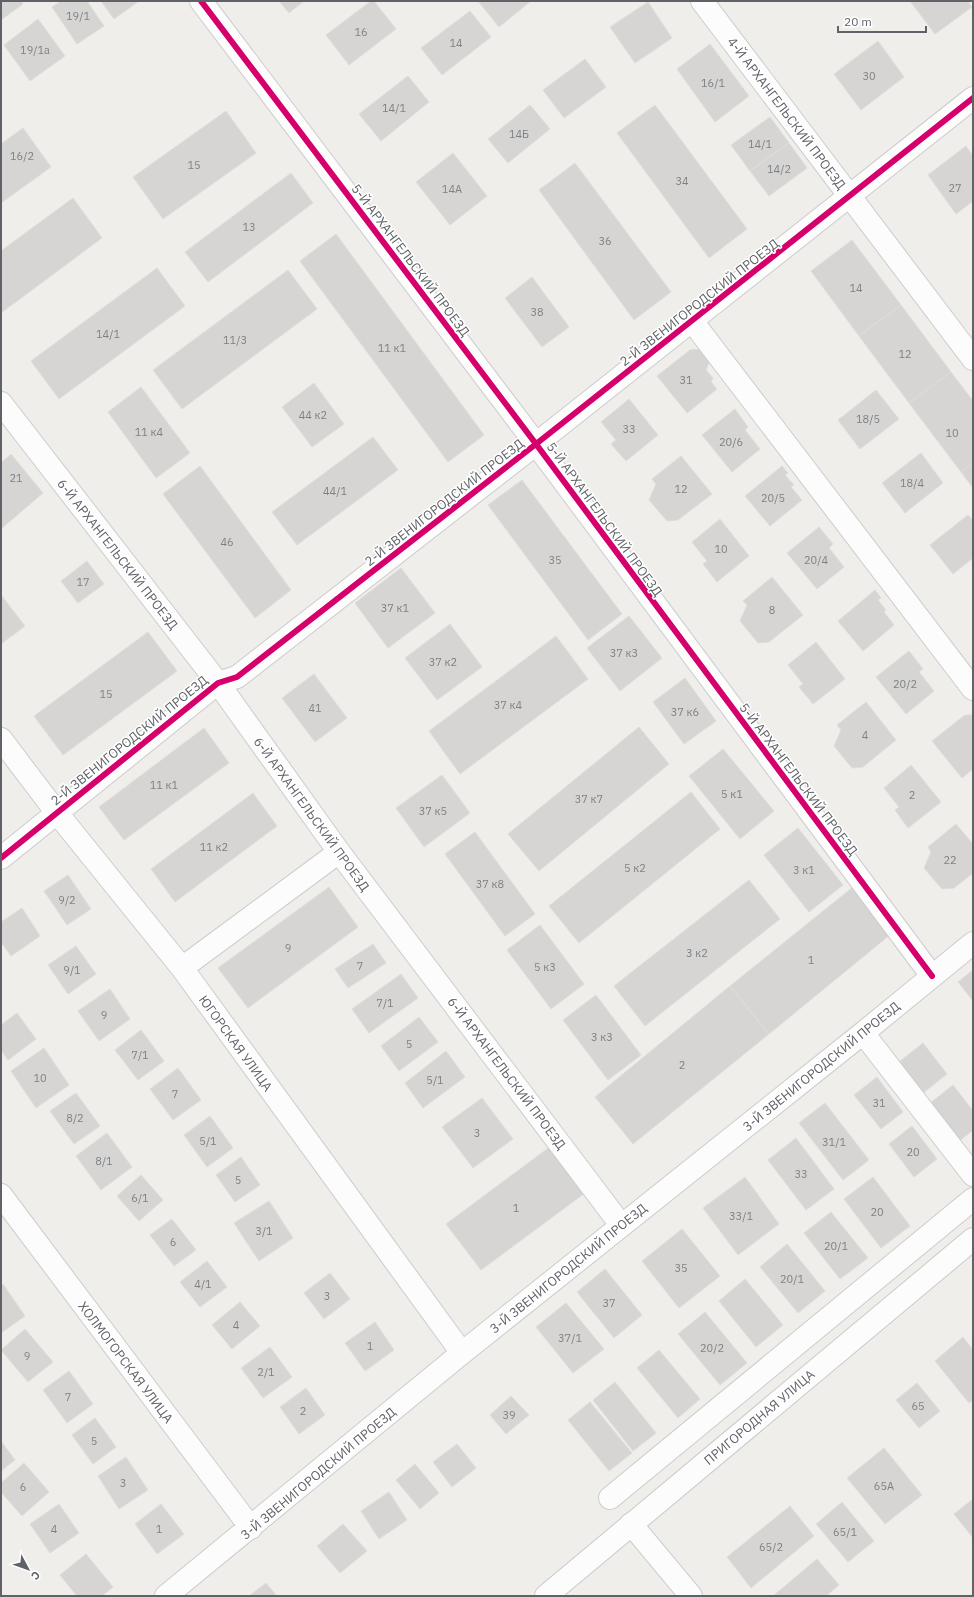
<svg xmlns="http://www.w3.org/2000/svg" width="974" height="1597" viewBox="0 0 974 1597" font-family="'IBM Plex Sans',sans-serif">
<style>
.building{fill:#d6d5d3;stroke:#deddd9}
.lines{fill:none;stroke-linecap:round;stroke-linejoin:round}
.street-casing{stroke:#cbcccc;stroke-width:24}
.secondary-casing{stroke:#cacacb;stroke-width:24}
.street{stroke:#fdfcfc;stroke-width:22}
.secondary{stroke:#fdfcfc;stroke-width:22}
.cycleway-casing{stroke:#fff;stroke-width:8}
.cycleway{stroke:#d6006c;stroke-width:6}
.labels{text-anchor:middle;stroke-width:3;stroke-linejoin:round;paint-order:stroke}
.number-label{font-size:11px;fill:#7e8184}
.street-label{font-size:13px;fill:#5f6368;stroke:#fff}
</style>
<rect width="100%" height="100%" fill="#efeeea"/>
<!-- building -->
<path class="building" d="M 1,1 L 21,1 L 23,4 L 1,20 Z
M 61,1 L 87,1 L 104,26 L 77,44 L 52,7 Z
M 101,1 L 139,1 L 114,19 Z
M 279,1 L 304,1 L 289,13 Z
M 371,1 L 374,1 L 396,29 L 349,65 L 326,35 Z
M 478,1 L 531,1 L 499,27 Z
M 910,1 L 968,1 L 972,7 L 935,34 Z
M 648,2 L 672,38 L 635,63 L 610,27 Z
M 470,11 L 491,37 L 442,75 L 421,48 Z
M 38,19 L 65,56 L 30,81 L 4,45 Z
M 878,41 L 904,77 L 861,110 L 834,74 Z
M 710,44 L 749,96 L 715,122 L 677,69 Z
M 585,59 L 606,87 L 564,118 L 543,90 Z
M 408,76 L 429,102 L 381,141 L 359,114 Z
M 530,105 L 550,129 L 508,163 L 488,139 Z
M 655,105 L 747,229 L 709,258 L 617,133 Z
M 226,111 L 256,153 L 163,219 L 133,177 Z
M 770,117 L 789,143 L 750,171 L 731,145 Z
M 23,128 L 51,167 L 1,203 L 1,144 Z
M 789,143 L 807,168 L 769,196 L 750,171 Z
M 966,146 L 973,156 L 973,201 L 956,214 L 928,175 Z
M 453,153 L 487,196 L 450,225 L 416,182 Z
M 575,163 L 671,292 L 634,320 L 539,190 Z
M 291,173 L 313,203 L 208,282 L 185,252 Z
M 73,198 L 102,238 L 1,313 L 1,251 Z
M 336,234 L 484,435 L 448,462 L 300,261 Z
M 852,240 L 901,305 L 859,336 L 811,271 Z
M 157,268 L 185,306 L 59,399 L 31,361 Z
M 288,270 L 317,309 L 182,409 L 153,370 Z
M 532,277 L 569,327 L 542,347 L 505,298 Z
M 901,305 L 951,372 L 909,403 L 859,336 Z
M 701,349 L 710,360 L 706,370 L 713,378 L 711,382 L 717,389 L 687,413 L 657,376 L 690,350 Z
M 951,372 L 973,401 L 973,463 L 961,472 L 909,403 Z
M 314,383 L 344,424 L 312,447 L 282,407 Z
M 141,387 L 190,453 L 156,478 L 108,412 Z
M 876,390 L 899,419 L 860,449 L 838,420 Z
M 629,399 L 658,435 L 626,461 L 611,444 L 616,440 L 601,422 Z
M 735,409 L 748,427 L 745,430 L 760,449 L 732,472 L 702,435 Z
M 373,437 L 398,470 L 297,545 L 272,512 Z
M 921,453 L 943,483 L 905,513 L 882,483 Z
M 11,454 L 43,493 L 1,529 L 1,463 Z
M 681,456 L 712,494 L 678,520 L 667,521 L 649,500 L 656,484 L 652,479 Z
M 973,463 L 973,488 L 961,472 Z
M 200,466 L 291,590 L 255,618 L 163,494 Z
M 782,466 L 788,473 L 785,475 L 794,485 L 791,487 L 802,500 L 770,526 L 745,496 Z
M 522,480 L 622,614 L 588,640 L 488,505 Z
M 968,515 L 973,521 L 973,558 L 953,574 L 930,545 Z
M 720,519 L 749,556 L 717,582 L 703,564 L 707,561 L 692,542 Z
M 819,527 L 833,544 L 829,548 L 844,567 L 817,589 L 787,553 Z
M 87,561 L 104,584 L 78,603 L 61,581 Z
M 401,568 L 435,613 L 388,648 L 355,603 Z
M 772,577 L 803,615 L 769,642 L 758,643 L 740,621 L 747,605 L 743,601 Z
M 875,590 L 881,598 L 878,600 L 886,610 L 884,612 L 894,625 L 863,651 L 838,621 Z
M 1,595 L 25,626 L 1,644 Z
M 629,616 L 662,658 L 620,691 L 587,648 Z
M 450,624 L 482,667 L 437,700 L 405,658 Z
M 148,632 L 177,671 L 63,755 L 34,716 Z
M 556,636 L 588,679 L 460,774 L 429,731 Z
M 816,642 L 845,679 L 813,704 L 799,687 L 803,684 L 788,665 Z
M 909,651 L 923,669 L 919,672 L 934,691 L 906,714 L 876,677 Z
M 314,674 L 347,718 L 315,742 L 282,698 Z
M 685,678 L 716,721 L 684,744 L 653,702 Z
M 866,702 L 896,740 L 863,767 L 852,768 L 834,746 L 841,730 L 837,725 Z
M 965,715 L 973,715 L 973,769 L 962,778 L 932,741 Z
M 639,727 L 669,764 L 539,871 L 508,834 Z
M 204,728 L 229,763 L 124,840 L 99,807 Z
M 723,749 L 774,811 L 740,839 L 689,776 Z
M 911,765 L 941,802 L 908,828 L 895,810 L 899,807 L 884,788 Z
M 442,775 L 470,813 L 424,847 L 396,808 Z
M 691,792 L 720,829 L 579,943 L 549,906 Z
M 253,793 L 277,826 L 175,902 L 151,869 Z
M 956,824 L 973,844 L 973,873 L 954,888 L 942,889 L 924,868 L 931,852 L 928,847 Z
M 798,828 L 843,885 L 809,912 L 764,855 Z
M 475,832 L 535,914 L 505,936 L 445,854 Z
M 68,875 L 91,909 L 67,925 L 44,891 Z
M 749,880 L 780,919 L 645,1026 L 614,986 Z
M 329,887 L 358,927 L 248,1008 L 218,968 Z
M 853,887 L 891,934 L 769,1034 L 730,986 Z
M 22,908 L 40,936 L 11,956 L 1,942 L 1,922 Z
M 540,925 L 584,984 L 551,1009 L 507,950 Z
M 373,944 L 386,963 L 348,988 L 335,969 Z
M 76,946 L 96,974 L 68,994 L 48,965 Z
M 973,970 L 973,1001 L 958,982 Z
M 401,974 L 418,998 L 369,1033 L 352,1009 Z
M 730,986 L 769,1034 L 633,1144 L 595,1097 Z
M 110,989 L 130,1019 L 99,1041 L 78,1011 Z
M 596,995 L 641,1055 L 608,1080 L 563,1020 Z
M 17,1013 L 36,1039 L 8,1060 L 1,1050 L 1,1025 Z
M 419,1017 L 438,1042 L 399,1071 L 381,1046 Z
M 141,1030 L 164,1061 L 138,1080 L 115,1050 Z
M 923,1043 L 947,1074 L 923,1093 L 899,1062 Z
M 44,1048 L 69,1085 L 36,1108 L 11,1071 Z
M 446,1051 L 465,1077 L 423,1108 L 405,1083 Z
M 178,1068 L 201,1100 L 173,1120 L 150,1089 Z
M 877,1077 L 903,1112 L 881,1129 L 854,1095 Z
M 953,1085 L 973,1111 L 973,1130 L 958,1142 L 929,1104 Z
M 76,1093 L 100,1126 L 74,1144 L 50,1111 Z
M 482,1098 L 513,1139 L 473,1168 L 442,1127 Z
M 825,1103 L 869,1160 L 843,1180 L 799,1123 Z
M 210,1116 L 233,1148 L 207,1167 L 184,1135 Z
M 912,1126 L 937,1159 L 914,1177 L 889,1144 Z
M 107,1133 L 132,1167 L 101,1190 L 76,1156 Z
M 796,1138 L 834,1189 L 806,1210 L 768,1160 Z
M 551,1146 L 585,1193 L 481,1270 L 446,1224 Z
M 241,1157 L 260,1185 L 235,1202 L 216,1175 Z
M 141,1175 L 163,1200 L 139,1221 L 117,1196 Z
M 745,1177 L 779,1224 L 738,1255 L 703,1208 Z
M 873,1177 L 910,1226 L 881,1248 L 844,1199 Z
M 269,1201 L 293,1238 L 259,1261 L 234,1223 Z
M 831,1212 L 868,1258 L 840,1279 L 804,1233 Z
M 172,1219 L 196,1250 L 174,1266 L 150,1235 Z
M 682,1229 L 720,1276 L 679,1308 L 642,1261 Z
M 787,1244 L 825,1291 L 798,1313 L 760,1267 Z
M 207,1261 L 227,1287 L 200,1307 L 180,1282 Z
M 605,1269 L 642,1315 L 614,1338 L 577,1292 Z
M 330,1273 L 350,1299 L 324,1319 L 304,1293 Z
M 745,1279 L 783,1325 L 756,1347 L 719,1301 Z
M 3,1284 L 25,1316 L 1,1333 L 1,1286 Z
M 240,1302 L 260,1326 L 232,1349 L 212,1325 Z
M 566,1303 L 604,1349 L 573,1373 L 536,1327 Z
M 705,1312 L 747,1363 L 720,1385 L 678,1334 Z
M 375,1322 L 394,1350 L 365,1371 L 345,1343 Z
M 25,1329 L 53,1362 L 28,1382 L 1,1350 Z
M 963,1337 L 973,1350 L 973,1400 L 969,1403 L 935,1361 Z
M 270,1347 L 292,1377 L 263,1398 L 241,1368 Z
M 659,1350 L 700,1399 L 678,1418 L 637,1368 Z
M 69,1371 L 93,1404 L 67,1423 L 43,1390 Z
M 615,1382 L 656,1433 L 633,1451 L 593,1400 Z
M 917,1383 L 940,1411 L 919,1428 L 896,1400 Z
M 306,1388 L 325,1415 L 299,1434 L 280,1407 Z
M 511,1396 L 529,1415 L 506,1434 L 490,1415 Z
M 590,1402 L 632,1453 L 609,1471 L 568,1420 Z
M 95,1418 L 116,1447 L 93,1464 L 72,1435 Z
M 1,1441 L 15,1460 L 1,1471 Z
M 457,1444 L 476,1468 L 452,1487 L 433,1462 Z
M 884,1448 L 922,1495 L 885,1524 L 847,1478 Z
M 126,1457 L 148,1490 L 119,1509 L 98,1476 Z
M 24,1463 L 49,1492 L 22,1516 L 1,1492 L 1,1483 Z
M 415,1464 L 439,1493 L 420,1509 L 396,1480 Z
M 389,1492 L 407,1520 L 379,1539 L 361,1511 Z
M 973,1499 L 973,1538 L 954,1514 Z
M 842,1502 L 874,1541 L 848,1562 L 816,1524 Z
M 59,1504 L 79,1533 L 50,1553 L 30,1524 Z
M 161,1504 L 184,1534 L 157,1554 L 135,1524 Z
M 790,1506 L 814,1536 L 751,1588 L 727,1557 Z
M 343,1524 L 367,1551 L 340,1573 L 317,1546 Z
M 86,1554 L 113,1587 L 102,1596 L 77,1596 L 60,1575 Z
M 817,1559 L 839,1585 L 826,1596 L 773,1596 Z
M 266,1583 L 277,1596 L 249,1596 Z"/>
<g class="lines">
<defs>
<path id="street" d="M 201,1 L 536,444 L 932,976
M 702,1 L 973,359
M 692,321 L 973,689
M 1,403 L 218,683 L 339,852 L 621,1225
M 1,739 L 57,813 L 182,968 L 462,1353
M 1,858 L 218,683 L 237,677 L 536,444 L 973,98
M 182,968 L 339,852
M 863,1033 L 973,1175
M 1,1195 L 251,1528
M 610,1498 L 973,1199
M 631,1524 L 691,1596
M 166,1596 L 462,1353 L 863,1033 L 973,943"/>
<path id="secondary" d="M 546,1596 L 973,1239"/>
</defs>
<!-- street casing -->
<use href="#street" class="street-casing"/>
<!-- secondary casing -->
<use href="#secondary" class="secondary-casing"/>
<!-- street -->
<use href="#street" class="street"/>
<!-- secondary -->
<use href="#secondary" class="secondary"/>
<defs>
<path id="cycleway" d="M 201,1 L 536,444 L 932,976
M 1,858 L 218,683 L 237,677 L 536,444 L 973,98"/>
</defs>
<!-- cycleway casing -->
<use href="#cycleway" class="cycleway-casing"/>
<!-- cycleway -->
<use href="#cycleway" class="cycleway"/>
</g>
<g class="labels">
<!-- number labels -->
<g class="number-label">
<text x="78" y="20">19/1</text>
<text x="361" y="36">16</text>
<text x="456" y="47">14</text>
<text x="35" y="54">19/1а</text>
<text x="869" y="80">30</text>
<text x="713" y="87">16/1</text>
<text x="394" y="112">14/1</text>
<text x="519" y="138">14Б</text>
<text x="760" y="148">14/1</text>
<text x="22" y="160">16/2</text>
<text x="194" y="169">15</text>
<text x="779" y="173">14/2</text>
<text x="682" y="185">34</text>
<text x="955" y="192">27</text>
<text x="452" y="193">14А</text>
<text x="249" y="231">13</text>
<text x="605" y="245">36</text>
<text x="856" y="292">14</text>
<text x="537" y="316">38</text>
<text x="108" y="338">14/1</text>
<text x="235" y="344">11/3</text>
<text x="392" y="352">11 к1</text>
<text x="905" y="358">12</text>
<text x="686" y="384">31</text>
<text x="313" y="419">44 к2</text>
<text x="868" y="423">18/5</text>
<text x="629" y="433">33</text>
<text x="149" y="436">11 к4</text>
<text x="952" y="437">10</text>
<text x="731" y="446">20/6</text>
<text x="16" y="482">21</text>
<text x="912" y="487">18/4</text>
<text x="681" y="493">12</text>
<text x="335" y="495">44/1</text>
<text x="773" y="502">20/5</text>
<text x="227" y="546">46</text>
<text x="721" y="553">10</text>
<text x="555" y="564">35</text>
<text x="816" y="564">20/4</text>
<text x="83" y="586">17</text>
<text x="395" y="612">37 к1</text>
<text x="772" y="614">8</text>
<text x="624" y="657">37 к3</text>
<text x="443" y="666">37 к2</text>
<text x="905" y="688">20/2</text>
<text x="106" y="698">15</text>
<text x="508" y="709">37 к4</text>
<text x="315" y="712">41</text>
<text x="685" y="716">37 к6</text>
<text x="865" y="739">4</text>
<text x="164" y="789">11 к1</text>
<text x="732" y="798">5 к1</text>
<text x="912" y="799">2</text>
<text x="589" y="803">37 к7</text>
<text x="433" y="815">37 к5</text>
<text x="214" y="851">11 к2</text>
<text x="950" y="864">22</text>
<text x="635" y="872">5 к2</text>
<text x="804" y="874">3 к1</text>
<text x="490" y="888">37 к8</text>
<text x="67" y="904">9/2</text>
<text x="288" y="952">9</text>
<text x="697" y="957">3 к2</text>
<text x="811" y="964">1</text>
<text x="360" y="970">7</text>
<text x="545" y="971">5 к3</text>
<text x="72" y="974">9/1</text>
<text x="385" y="1007">7/1</text>
<text x="104" y="1019">9</text>
<text x="602" y="1041">3 к3</text>
<text x="409" y="1048">5</text>
<text x="140" y="1059">7/1</text>
<text x="682" y="1069">2</text>
<text x="40" y="1082">10</text>
<text x="435" y="1084">5/1</text>
<text x="175" y="1098">7</text>
<text x="879" y="1107">31</text>
<text x="75" y="1122">8/2</text>
<text x="477" y="1137">3</text>
<text x="208" y="1145">5/1</text>
<text x="834" y="1146">31/1</text>
<text x="913" y="1156">20</text>
<text x="104" y="1165">8/1</text>
<text x="801" y="1178">33</text>
<text x="238" y="1184">5</text>
<text x="140" y="1202">6/1</text>
<text x="516" y="1212">1</text>
<text x="877" y="1216">20</text>
<text x="741" y="1220">33/1</text>
<text x="264" y="1235">3/1</text>
<text x="173" y="1246">6</text>
<text x="836" y="1250">20/1</text>
<text x="681" y="1272">35</text>
<text x="792" y="1283">20/1</text>
<text x="203" y="1288">4/1</text>
<text x="327" y="1300">3</text>
<text x="609" y="1307">37</text>
<text x="236" y="1329">4</text>
<text x="570" y="1342">37/1</text>
<text x="370" y="1350">1</text>
<text x="712" y="1352">20/2</text>
<text x="27" y="1360">9</text>
<text x="266" y="1376">2/1</text>
<text x="68" y="1401">7</text>
<text x="918" y="1410">65</text>
<text x="303" y="1415">2</text>
<text x="509" y="1419">39</text>
<text x="94" y="1445">5</text>
<text x="123" y="1487">3</text>
<text x="884" y="1490">65А</text>
<text x="23" y="1491">6</text>
<text x="54" y="1533">4</text>
<text x="159" y="1533">1</text>
<text x="845" y="1536">65/1</text>
<text x="771" y="1551">65/2</text>
</g>
<!-- street labels -->
<g class="street-label">
<text transform="translate(787 113) rotate(53)" y="5">4-Й АРХАНГЕЛЬСКИЙ ПРОЕЗД</text>
<text transform="translate(411 260) rotate(53)" y="5">5-Й АРХАНГЕЛЬСКИЙ ПРОЕЗД</text>
<text transform="translate(699 302) rotate(-38)" y="5">2-Й ЗВЕНИГОРОДСКИЙ ПРОЕЗД</text>
<text transform="translate(444 502) rotate(-38)" y="5">2-Й ЗВЕНИГОРОДСКИЙ ПРОЕЗД</text>
<text transform="translate(605 519) rotate(54)" y="5">5-Й АРХАНГЕЛЬСКИЙ ПРОЕЗД</text>
<text transform="translate(118 554) rotate(52)" y="5">6-Й АРХАНГЕЛЬСКИЙ ПРОЕЗД</text>
<text transform="translate(129 740) rotate(-39)" y="5">2-Й ЗВЕНИГОРОДСКИЙ ПРОЕЗД</text>
<text transform="translate(799 779) rotate(53)" y="5">5-Й АРХАНГЕЛЬСКИЙ ПРОЕЗД</text>
<text transform="translate(312 814) rotate(54)" y="5">6-Й АРХАНГЕЛЬСКИЙ ПРОЕЗД</text>
<text transform="translate(236 1043) rotate(54)" y="5">ЮГОРСКАЯ УЛИЦА</text>
<text transform="translate(821 1066) rotate(-39)" y="5">3-Й ЗВЕНИГОРОДСКИЙ ПРОЕЗД</text>
<text transform="translate(507 1073) rotate(53)" y="5">6-Й АРХАНГЕЛЬСКИЙ ПРОЕЗД</text>
<text transform="translate(568 1268) rotate(-39)" y="5">3-Й ЗВЕНИГОРОДСКИЙ ПРОЕЗД</text>
<text transform="translate(126 1362) rotate(53)" y="5">ХОЛМОГОРСКАЯ УЛИЦА</text>
<text transform="translate(759 1417) rotate(-40)" y="5">ПРИГОРОДНАЯ УЛИЦА</text>
<text transform="translate(318 1473) rotate(-40)" y="5">3-Й ЗВЕНИГОРОДСКИЙ ПРОЕЗД</text>
</g>
</g>
<!-- border -->
<rect width="974" height="1597" fill="none" stroke="#5f6368" stroke-width="4"/>
<!-- north arrow -->
<g transform="translate(28 1569) rotate(131)" stroke="#ffffff" stroke-width="3" paint-order="stroke">
<path d="M0-3L7 15L0 10L-7 15Z" fill="#5f6368"/>
<text y="-6" font-size="11" font-weight="bold" text-anchor="middle" fill="#5f6368">С</text>
</g>
<!-- scale -->
<path d="M838 26v6h88v-6" fill="none" stroke="#5f6368" stroke-width="2"/>
<text x="844" y="26" font-size="12" fill="#5f6368" stroke="#ffffff" stroke-width="3" paint-order="stroke">20 m</text>
</svg>
